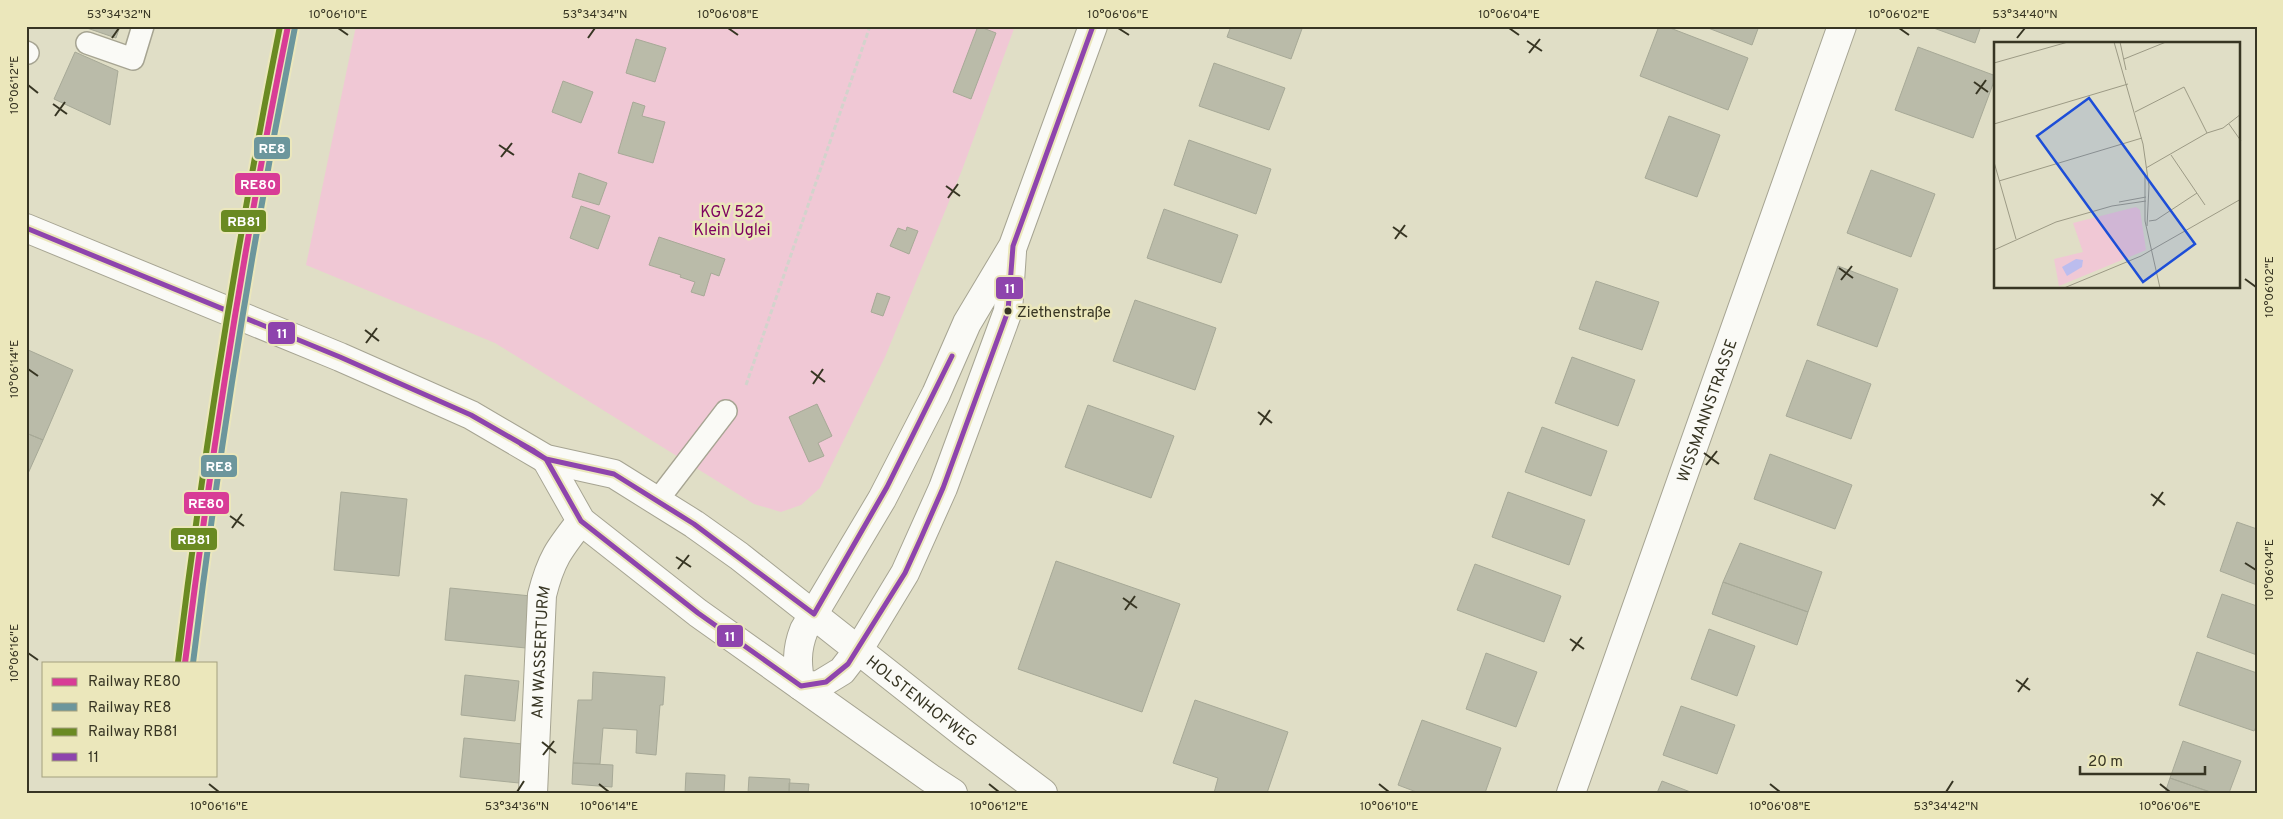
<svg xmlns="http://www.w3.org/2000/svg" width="2283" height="819" viewBox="0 0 2283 819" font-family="Overpass,sans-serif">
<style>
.green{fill:#f0c8d5}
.building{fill:#babba9;stroke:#a7a997}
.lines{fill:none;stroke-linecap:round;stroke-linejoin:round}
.lane-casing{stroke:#a6a492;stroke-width:24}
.street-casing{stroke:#a6a492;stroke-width:30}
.secondary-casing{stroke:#a6a492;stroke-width:30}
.path{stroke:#d3d3cc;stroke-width:3;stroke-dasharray:5 2.5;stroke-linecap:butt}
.lane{stroke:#fafaf6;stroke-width:21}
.street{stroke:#fafaf6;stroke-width:28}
.secondary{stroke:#fafaf6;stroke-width:28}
.bus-1-casing{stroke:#ebe7bb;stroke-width:9}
.bus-1{stroke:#8e44ad;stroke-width:5}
.rail-1-casing{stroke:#ebe7bb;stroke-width:10}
.rail-2-casing{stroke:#ebe7bb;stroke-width:10}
.rail-3-casing{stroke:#ebe7bb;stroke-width:10}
.rail-1{stroke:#d83c96;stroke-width:6}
.rail-2{stroke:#6c969c;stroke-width:6}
.rail-3{stroke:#6a8a22;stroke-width:6}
.ticks{fill:none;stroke:#373523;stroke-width:2}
.bus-dot{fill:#373523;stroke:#ebe7bb;stroke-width:2}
.labels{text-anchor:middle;stroke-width:5;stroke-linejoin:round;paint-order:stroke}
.bus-label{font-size:15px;fill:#373523;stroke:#ebe7bb;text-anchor:start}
.park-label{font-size:16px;fill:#7e005f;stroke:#ebe7bb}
.street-label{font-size:16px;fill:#373523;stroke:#ebe7bb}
.inset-road{fill:none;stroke:#9c9a85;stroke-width:1}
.view{fill:#1d4ed8;fill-opacity:0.15;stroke:#1d4ed8;stroke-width:2.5}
.inset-edge{fill:none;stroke:#373523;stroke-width:2.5}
.line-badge{stroke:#ebe7bb;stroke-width:2}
.badge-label{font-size:14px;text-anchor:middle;font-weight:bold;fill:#fff}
.neatline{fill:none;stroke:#373523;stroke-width:2}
.ticks-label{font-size:12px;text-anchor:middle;fill:#373523}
</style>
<rect width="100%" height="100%" fill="#e0dec6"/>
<!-- green -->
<path class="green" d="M 356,26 L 1015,26 L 962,170 L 885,357 L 820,488 L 801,505 L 781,512 L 754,504 L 495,343 L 306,265 Z"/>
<!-- building -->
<path class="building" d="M 81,26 L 120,26 L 116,38 Z
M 978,26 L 996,33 L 971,99 L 953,92 Z
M 1231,26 L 1303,26 L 1291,59 L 1227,37 Z
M 1659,26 L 1665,26 L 1748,58 L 1728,110 L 1640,76 Z
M 1703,26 L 1759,26 L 1752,45 Z
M 1928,26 L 1981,26 L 1975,43 Z
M 636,39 L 666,48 L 655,82 L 626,73 Z
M 1918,47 L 1996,76 L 1973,138 L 1895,110 Z
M 75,52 L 118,71 L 110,125 L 54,99 Z
M 1214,63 L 1285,88 L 1269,130 L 1199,106 Z
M 563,81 L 593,92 L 581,123 L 552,112 Z
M 633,102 L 645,106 L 642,116 L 665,122 L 653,163 L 618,153 Z
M 1669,116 L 1720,135 L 1697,197 L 1645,178 Z
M 1189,140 L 1271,169 L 1256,214 L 1174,185 Z
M 1871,170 L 1935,194 L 1911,257 L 1847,233 Z
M 579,173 L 607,183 L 599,205 L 572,197 Z
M 581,206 L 610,216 L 598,249 L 570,238 Z
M 1164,209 L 1238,235 L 1221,283 L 1147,258 Z
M 907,227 L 918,231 L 909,254 L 890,246 L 898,228 L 906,231 Z
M 659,237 L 725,259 L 719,276 L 711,273 L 704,296 L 691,292 L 695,282 L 680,277 L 681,275 L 649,265 Z
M 1838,266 L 1898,289 L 1877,347 L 1817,325 Z
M 1596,281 L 1659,302 L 1642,350 L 1579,329 Z
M 877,293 L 890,297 L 883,316 L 871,312 Z
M 1135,300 L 1216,328 L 1195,390 L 1113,361 Z
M 26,349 L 73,370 L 43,440 L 26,433 Z
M 1572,357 L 1635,380 L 1618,426 L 1555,403 Z
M 1807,360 L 1871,384 L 1851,439 L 1786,416 Z
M 817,404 L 832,436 L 818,443 L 824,456 L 809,462 L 789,417 Z
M 1088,405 L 1174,436 L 1151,498 L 1065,467 Z
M 1542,427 L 1607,451 L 1591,496 L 1525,472 Z
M 26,433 L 43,440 L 26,478 Z
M 1770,454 L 1852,485 L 1835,529 L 1754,499 Z
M 341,492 L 407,499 L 399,576 L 334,570 Z
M 1508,492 L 1585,520 L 1569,565 L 1492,537 Z
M 2237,522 L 2257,529 L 2257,585 L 2220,571 Z
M 1740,543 L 1822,572 L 1808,612 L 1723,582 Z
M 1056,561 L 1180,604 L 1142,712 L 1018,669 Z
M 1475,564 L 1561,596 L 1544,642 L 1457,610 Z
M 1723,582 L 1808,612 L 1797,645 L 1712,614 Z
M 450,588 L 531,596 L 526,648 L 445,640 Z
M 2222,594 L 2257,606 L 2257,655 L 2207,637 Z
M 1709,629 L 1755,646 L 1737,696 L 1691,679 Z
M 2197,652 L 2257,673 L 2257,725 L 2254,731 L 2179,705 Z
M 1486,653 L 1537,672 L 1516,727 L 1466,709 Z
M 593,672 L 665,677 L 663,705 L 660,705 L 656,755 L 636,753 L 637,730 L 603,728 L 600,764 L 573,763 L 578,700 L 592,700 Z
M 465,675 L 519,681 L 515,721 L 461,715 Z
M 1195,700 L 1288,732 L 1267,793 L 1214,793 L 1218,778 L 1173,763 Z
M 1681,706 L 1735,725 L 1717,774 L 1663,755 Z
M 1422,720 L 1501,748 L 1485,793 L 1419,793 L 1398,785 Z
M 464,738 L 523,744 L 519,783 L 460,777 Z
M 2183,741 L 2241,761 L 2229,793 L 2213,793 L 2170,778 Z
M 573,763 L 613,765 L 612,787 L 572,784 Z
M 686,773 L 725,775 L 724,793 L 685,793 Z
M 749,777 L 790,779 L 789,793 L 748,793 Z
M 2170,778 L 2213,793 L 2165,793 Z
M 1662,781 L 1693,793 L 1657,793 Z
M 789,783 L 809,784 L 808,793 L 789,793 Z"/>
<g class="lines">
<defs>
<path id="lane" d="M 87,43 L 133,59 L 143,26
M 26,52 L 28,53
M 657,501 L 726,411"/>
<g id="street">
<path id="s1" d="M 533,793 L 542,595 C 551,559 559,549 581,521"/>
<path id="s2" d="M 1571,793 L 1842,26"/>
</g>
<g id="secondary">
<path id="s3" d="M 26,228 L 340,357 L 426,395 L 471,415 L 546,459 L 614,474 L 694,524 L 739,556 L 962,732 L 1043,793"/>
<path d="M 546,459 L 581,521 L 698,613 L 930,778 L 953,793"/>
<path d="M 801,686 C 797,666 796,650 804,630 L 882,499 L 936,394 L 967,323 L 1013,246 L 1093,26"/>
<path d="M 801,686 L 819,685 L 842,671 L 859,649 L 905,573 L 943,488 L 1008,311 L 1012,252"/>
</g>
</defs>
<!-- lane casing -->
<use href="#lane" class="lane-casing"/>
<!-- street casing -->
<use href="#street" class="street-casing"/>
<!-- secondary casing -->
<use href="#secondary" class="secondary-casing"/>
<!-- path -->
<path class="path" d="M 746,385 L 870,26"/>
<!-- lane -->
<use href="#lane" class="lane"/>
<!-- street -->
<use href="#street" class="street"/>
<!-- secondary -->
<use href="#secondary" class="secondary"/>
<defs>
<path id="bus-1" d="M 26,228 L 340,357 L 471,415 L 534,451 L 546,459 L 581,521 L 698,613 L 801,686 L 826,682 L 848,664 L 905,573 L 921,538 L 943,488 L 1008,311 L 1013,246 L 1093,26
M 521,444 L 546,459 L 614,474 L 694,524 L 814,614 L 887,487 L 952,356"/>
</defs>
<!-- bus-1 casing -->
<use href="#bus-1" class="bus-1-casing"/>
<!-- bus-1 -->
<use href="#bus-1" class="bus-1"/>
<defs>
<path id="rail-1" d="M 185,663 C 212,449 245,237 288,26"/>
<path id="rail-2" d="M 193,663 C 219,450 253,238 295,27"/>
<path id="rail-3" d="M 178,662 C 204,449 238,237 280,26"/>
</defs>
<!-- rail-1 casing -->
<use href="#rail-1" class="rail-1-casing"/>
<!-- rail-2 casing -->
<use href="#rail-2" class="rail-2-casing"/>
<!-- rail-3 casing -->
<use href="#rail-3" class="rail-3-casing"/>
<!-- rail-1 -->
<use href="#rail-1" class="rail-1"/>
<!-- rail-2 -->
<use href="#rail-2" class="rail-2"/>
<!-- rail-3 -->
<use href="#rail-3" class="rail-3"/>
</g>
<!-- ticks -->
<path class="ticks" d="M 338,28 L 348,35M 728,28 L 738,35M 1118,28 L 1129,35M 1509,28 L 1519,35M 1899,28 L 1909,35M 112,38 L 119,28M 588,38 L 595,28M 2017,38 L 2025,28M 1527,41 L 1542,51M 1529,53 L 1540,39M 1974,82 L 1988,92M 28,85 L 38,93M 1976,94 L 1986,80M 53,104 L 67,114M 55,116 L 65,102M 499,145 L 514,155M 501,157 L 512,143M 946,186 L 960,196M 948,198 L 958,184M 1393,227 L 1407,237M 1395,239 L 1405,225M 1839,268 L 1853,278M 2245,279 L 2256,287M 1841,280 L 1852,266M 365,330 L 379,341M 366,343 L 377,328M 28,369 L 38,376M 811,371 L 825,382M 813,384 L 823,369M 1258,412 L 1272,423M 1260,425 L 1270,410M 1704,453 L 1719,464M 1706,465 L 1717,451M 2151,494 L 2165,505M 2153,506 L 2163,492M 230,516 L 244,526M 232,528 L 242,514M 676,557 L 691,567M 2245,563 L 2256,570M 678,569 L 689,555M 1123,598 L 1137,608M 1125,610 L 1135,596M 1570,639 L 1584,649M 1572,651 L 1582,637M 28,653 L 38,660M 2016,680 L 2030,690M 2018,692 L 2028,678M 542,742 L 556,753M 543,755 L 554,741M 209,784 L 219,792M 599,784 L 609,792M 989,784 L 999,792M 1379,784 L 1389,792M 1770,784 L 1780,792M 2160,784 L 2170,792M 517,792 L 524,781M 1946,792 L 1953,781"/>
<!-- markers -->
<circle class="bus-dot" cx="1008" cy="311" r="4.5"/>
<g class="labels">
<!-- bus labels -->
<g class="bus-label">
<text x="1017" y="317">Ziethenstraße</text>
</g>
<!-- park labels -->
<g class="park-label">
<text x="732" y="217">KGV 522<tspan x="732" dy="18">Klein Uglei</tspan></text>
</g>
<!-- street labels -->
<g class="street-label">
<text dy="6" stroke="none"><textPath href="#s2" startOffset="406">WISSMANNSTRASSE</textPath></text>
<text dy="6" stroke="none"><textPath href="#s1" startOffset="141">AM WASSERTURM</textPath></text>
<text dy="6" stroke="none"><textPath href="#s3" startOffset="1022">HOLSTENHOFWEG</textPath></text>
</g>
</g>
<!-- overview -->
<g transform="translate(1994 42)">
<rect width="246" height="246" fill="#e0dec6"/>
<path d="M 142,165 L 146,168 L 152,208 L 65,244 L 60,217 L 89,210 L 79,181 Z" fill="#f0c8d5"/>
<path d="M 82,217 L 89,218 L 88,225 L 73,234 L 68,225 Z" fill="#bcbdee"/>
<path class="inset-road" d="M 120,0 L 149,102 L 155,144 L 153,184M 126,0 L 132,28M 130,17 L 172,0M 0,21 L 74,0M 141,70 L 190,45 L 213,91M 0,82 L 134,42M 235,82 L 247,99M 177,113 L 211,163M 0,120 L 22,197M 152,126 L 213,91 L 229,86 L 247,72M 151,133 L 151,179 L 166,246M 5,139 L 148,96M 125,160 L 152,155M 155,179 L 162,178 L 203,151M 0,208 L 62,180 L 118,164 L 152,159M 70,246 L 147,214 L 247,157"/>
<path class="view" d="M 95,56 L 201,202 L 149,240 L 43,94 Z"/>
<rect width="246" height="246" class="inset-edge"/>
</g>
<g class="line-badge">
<rect x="253" y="136" width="38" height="24" rx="5" fill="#6c969c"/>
<rect x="234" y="172" width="47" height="24" rx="5" fill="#d83c96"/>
<rect x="220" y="209" width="47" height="24" rx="5" fill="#6a8a22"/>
<rect x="995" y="276" width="29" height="24" rx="5" fill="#8e44ad"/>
<rect x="267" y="321" width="29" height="24" rx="5" fill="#8e44ad"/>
<rect x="200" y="454" width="38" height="24" rx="5" fill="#6c969c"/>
<rect x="183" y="491" width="47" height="24" rx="5" fill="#d83c96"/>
<rect x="170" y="527" width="48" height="24" rx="5" fill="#6a8a22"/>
<rect x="716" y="624" width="28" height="24" rx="5" fill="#8e44ad"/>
</g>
<g class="badge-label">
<text x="272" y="153">RE8</text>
<text x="258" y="189">RE80</text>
<text x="244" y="226">RB81</text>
<text x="1010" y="293">11</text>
<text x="282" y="338">11</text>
<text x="219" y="471">RE8</text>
<text x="206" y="508">RE80</text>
<text x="194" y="544">RB81</text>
<text x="730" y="641">11</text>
</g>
<!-- border -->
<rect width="2283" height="819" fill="none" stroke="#ebe7bb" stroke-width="55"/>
<!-- legend -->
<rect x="42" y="662" width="175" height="115" fill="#ebe7bb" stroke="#a3a07e"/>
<rect x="52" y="678" width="25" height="8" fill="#d83c96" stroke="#a3a07e"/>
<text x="88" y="686" font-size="15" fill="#373523">Railway RE80</text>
<rect x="52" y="703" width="25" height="8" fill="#6c969c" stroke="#a3a07e"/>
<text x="88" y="712" font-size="15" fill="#373523">Railway RE8</text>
<rect x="52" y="728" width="25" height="8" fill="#6a8a22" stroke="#a3a07e"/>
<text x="88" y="736" font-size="15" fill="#373523">Railway RB81</text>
<rect x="52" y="753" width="25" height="8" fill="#8e44ad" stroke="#a3a07e"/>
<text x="88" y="762" font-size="15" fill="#373523">11</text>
<!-- scale -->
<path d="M2080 766v8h125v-8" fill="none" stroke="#373523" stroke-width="2.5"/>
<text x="2088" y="766" font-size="15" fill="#373523" stroke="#ebe7bb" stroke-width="4" paint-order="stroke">20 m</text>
<rect x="28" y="28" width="2228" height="764" class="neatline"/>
<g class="ticks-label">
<text x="119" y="18">53°34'32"N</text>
<text x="338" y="18">10°06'10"E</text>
<text x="595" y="18">53°34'34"N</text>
<text x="728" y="18">10°06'08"E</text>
<text x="1118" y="18">10°06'06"E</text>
<text x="1509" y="18">10°06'04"E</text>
<text x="1899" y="18">10°06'02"E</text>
<text x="2025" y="18">53°34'40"N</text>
<text transform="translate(14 85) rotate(-90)" y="4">10°06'12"E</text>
<text transform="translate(2269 287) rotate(-90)" y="4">10°06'02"E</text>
<text transform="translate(14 369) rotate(-90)" y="4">10°06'14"E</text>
<text transform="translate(2269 570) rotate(-90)" y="4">10°06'04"E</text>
<text transform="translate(14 653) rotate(-90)" y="4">10°06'16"E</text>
<text x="219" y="810">10°06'16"E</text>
<text x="517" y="810">53°34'36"N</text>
<text x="609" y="810">10°06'14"E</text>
<text x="999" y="810">10°06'12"E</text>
<text x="1389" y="810">10°06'10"E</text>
<text x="1780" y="810">10°06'08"E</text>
<text x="1946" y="810">53°34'42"N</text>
<text x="2170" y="810">10°06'06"E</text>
</g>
</svg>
